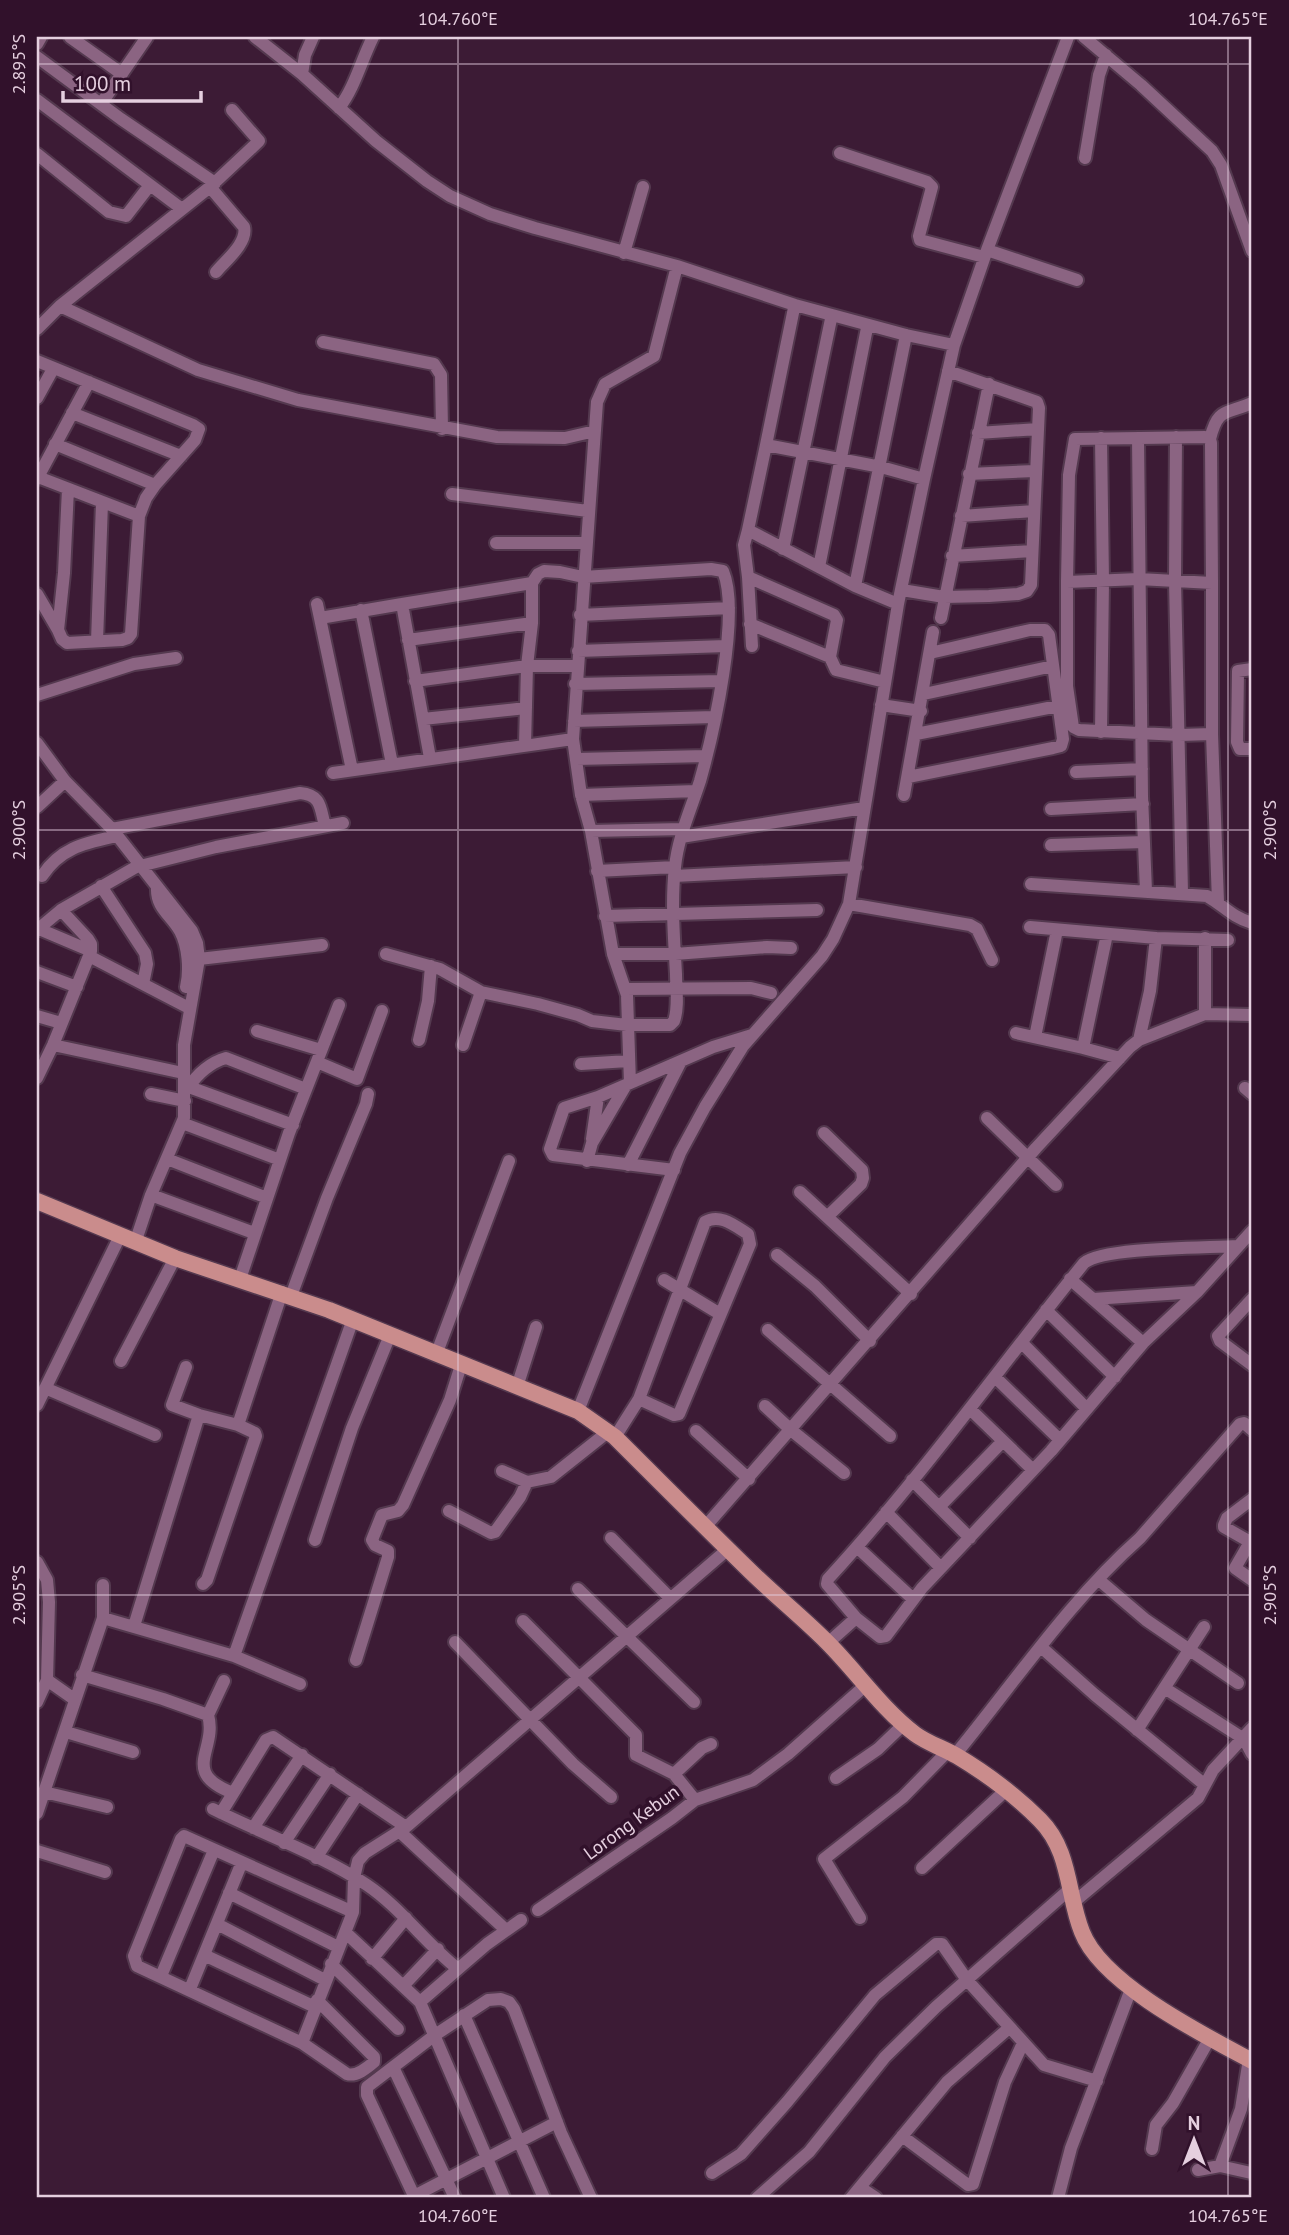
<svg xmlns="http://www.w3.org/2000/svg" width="1289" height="2235" viewBox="0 0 1289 2235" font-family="'PT Sans',sans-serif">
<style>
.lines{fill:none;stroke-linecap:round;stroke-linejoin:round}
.minor-casing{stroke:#54394f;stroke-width:16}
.major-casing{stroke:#54394f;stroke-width:19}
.minor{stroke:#8b6482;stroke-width:12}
.major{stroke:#ca8c8c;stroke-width:16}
.ticks{fill:none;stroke:#e5cfdf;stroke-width:2;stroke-opacity:0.45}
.labels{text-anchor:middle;stroke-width:7;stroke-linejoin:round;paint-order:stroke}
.street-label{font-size:19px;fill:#e5cfdf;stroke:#31112b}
.neatline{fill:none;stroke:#e5cfdf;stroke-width:2.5}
.ticks-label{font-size:18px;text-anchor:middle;fill:#e5cfdf}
</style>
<rect width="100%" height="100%" fill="#3c1b35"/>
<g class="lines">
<defs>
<path id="minor" d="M 70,37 L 122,74
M 255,37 L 302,74
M 313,37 L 305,55 L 302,74 L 376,141 L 427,181 L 450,196 L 490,214 L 535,228 L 677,266 L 795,305 L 906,335 L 954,345
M 1084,37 L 1141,85 L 1212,151 L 1221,165 L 1252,251
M 37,44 L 41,37
M 37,57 L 121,119 L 215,183
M 37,100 L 182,209
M 101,104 L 147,37
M 339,108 C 355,87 361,61 373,37
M 840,153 L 927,182 L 932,187 L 919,236 L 920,240 L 984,257
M 37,154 L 109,212 L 126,216 L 150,185
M 1085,158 L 1099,75 L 1106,55
M 210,187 L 244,227 C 248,243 225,261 216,272
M 987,250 L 1077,280
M 624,253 L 643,187
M 60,306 L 198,370 L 298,400 L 497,437 L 565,438 L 595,431
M 37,329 L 60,306 L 210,187 L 259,141 L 232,110
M 323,342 L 434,364 L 441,375 L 442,429
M 37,361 L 193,425 L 199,429 L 195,440 L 155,485 L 146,498 L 139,516 L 38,477
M 37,398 L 53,369
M 72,413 L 181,456
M 978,433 L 1038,429
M 1176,437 L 1175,581 L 1182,893
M 1101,438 L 1103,581 L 1101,732
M 1138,438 L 1142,796 L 1146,891
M 1210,439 C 1218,407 1225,415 1252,403
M 55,444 L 155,485
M 766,445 L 794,308
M 969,474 L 1035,471
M 37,479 L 89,382
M 68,489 L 64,573 L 58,630 L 62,639 L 67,643 L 122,640 L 128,638 L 131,634 L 139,516
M 452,494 L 588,511
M 961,516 L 1034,511
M 748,530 L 744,545 L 748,577 L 834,615 L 837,620 L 830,657 L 836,670 L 885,682
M 496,543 L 586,543
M 783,549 L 831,319
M 952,556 L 1032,551
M 819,567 L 867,328
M 748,577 L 752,646
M 1067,582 L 1069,475 L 1075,439 L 1205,437 L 1210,439 L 1211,443 L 1212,583
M 855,586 L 906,335
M 902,590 L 944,597 L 989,596 L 1018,594 L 1027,591 L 1031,585 L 1039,408 L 1037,402 L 948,371
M 37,594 L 58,630
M 317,604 L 352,770
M 898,604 L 855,586 L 748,530 L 766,445 L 881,467 L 924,479
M 361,610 L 392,764
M 580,615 L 729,608
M 320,618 L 402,604
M 941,618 L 989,384
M 750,624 L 830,657
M 408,640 L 532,623
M 97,641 L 102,503
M 578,651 L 726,646
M 1252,669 L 1238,671 L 1237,742 L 1240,749 L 1252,749
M 415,681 L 527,666 L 577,666
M 575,684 L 721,681
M 924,694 L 1053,666
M 37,695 L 134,664 L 176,658
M 881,705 L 921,711
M 423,719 L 526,708
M 574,721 L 714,717
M 916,734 L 1058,706
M 1212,734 L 1179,735 L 1079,730 L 1073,727 L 1067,686 L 1067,582 L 1139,579 L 1212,583 L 1212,734 L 1218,902
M 37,743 L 65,781 L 112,829 L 192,931 L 197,943 L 199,959 L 184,1045 L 184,1118 L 151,1195 L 135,1243
M 430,758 L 402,604 L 532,583
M 576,759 L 706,756
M 1076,772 L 1142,769
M 333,773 L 573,739
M 908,777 L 1053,748 L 1061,746 L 1063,739 L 1049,635 L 1045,630 L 1030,630 L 930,653
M 581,795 L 696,791
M 904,795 L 933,632
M 37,807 L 65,781
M 1051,809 L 1143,804
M 112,829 L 300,793 C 322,795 320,808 325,826
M 591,831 L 683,829
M 681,837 L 864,808
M 1051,845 L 1144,842
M 597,871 L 675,867
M 42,876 C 61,847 86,843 117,836
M 674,876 L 856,867
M 1031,884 L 1207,896 C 1224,906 1232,917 1252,923
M 101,886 L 145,953 L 147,964 L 143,984
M 157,888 C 156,908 171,915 180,931 C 188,946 190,970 186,987
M 849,904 L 970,925 L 977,929 L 992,960
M 605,916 L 817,910
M 1030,927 L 1156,938 L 1228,940
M 39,929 L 91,951
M 37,930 L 61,910 L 136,867 L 216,847 L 343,823
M 386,954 L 440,969 L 481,992 L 538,1004 L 578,1015 L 592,1021 L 627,1025 L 670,1025 L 674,1021 C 679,1007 676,988 676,974 C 674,938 671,902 675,867 C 678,837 691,809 700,781 C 713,735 741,614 723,571 L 711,569 L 583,577 L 560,572 L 544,571 L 538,574 L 532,583 L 532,623 L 527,666 L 525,745
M 613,954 L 675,954 L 767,947 L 791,948
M 89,956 L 189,1008
M 199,959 L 322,945
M 37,972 L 77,987
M 625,989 L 751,988 L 771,993
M 1205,1014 L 1205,938
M 37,1016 L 61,1023
M 257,1031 L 321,1050
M 1016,1033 L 1083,1048 L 1120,1058
M 1035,1037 L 1057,930
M 419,1040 L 428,1001 L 431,966
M 1139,1040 L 1150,991 L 1156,938
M 53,1045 L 183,1073
M 463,1045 L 481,992
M 1083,1048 L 1107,934
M 317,1062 L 357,1079 L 382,1011
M 581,1064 L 628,1061
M 37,1078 L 53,1045 L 91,951 L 91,944 L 88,939 L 61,910
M 630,1083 L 627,995 L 613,954 L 591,831 L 581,795 L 573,739 L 597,402 L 605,384 L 654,356 L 677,266
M 184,1086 L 189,1087 C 197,1074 211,1062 226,1058 L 306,1089
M 189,1087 L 293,1125
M 1245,1088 L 1252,1094
M 151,1094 L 185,1101
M 987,1118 L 1056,1185
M 182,1123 L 280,1160
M 824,1133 L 862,1170 L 863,1178 L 861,1184 L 828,1216
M 592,1139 L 598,1097
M 167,1159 L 267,1198
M 587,1161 L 592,1143 L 626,1085
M 628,1165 L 681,1061
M 674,1170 L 553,1155 L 550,1149 L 564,1108 L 598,1097 L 713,1047 L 752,1035
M 800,1192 L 911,1294
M 151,1195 L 254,1233
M 1237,1246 C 1207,1248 1103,1247 1084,1263 C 999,1368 920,1479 828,1579 L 827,1584 L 856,1618 L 880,1637 L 886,1636 L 922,1588 L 1051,1451 L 1143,1343 L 1197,1292 L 1252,1231
M 777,1255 L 815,1286 L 870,1341
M 240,1279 L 289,1133 L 339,1005
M 1070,1279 L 1143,1343
M 664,1280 L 720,1314
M 291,1296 L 327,1198 L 366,1104 L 368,1094
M 1093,1299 L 1197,1292
M 1252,1299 L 1218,1336 L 1220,1341 L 1252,1365
M 1046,1310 L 1115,1377
M 768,1330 L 890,1436
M 1022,1343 L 1087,1409
M 436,1355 L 509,1161
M 121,1361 L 175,1258
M 186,1367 L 172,1405 L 199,1415 L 238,1425 L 255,1433 L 256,1436 L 207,1580 L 203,1584
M 995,1377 L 1060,1440
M 517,1387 L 536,1327
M 45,1388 L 155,1435
M 37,1405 L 120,1236
M 765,1406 L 791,1430 L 844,1473
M 970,1409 L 1033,1470
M 578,1411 L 680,1153 L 705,1107 L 743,1046 L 822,956 L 833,939 L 849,904 L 898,604 L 924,479 L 954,345 L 987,250 L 1068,37
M 238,1425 L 282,1292
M 696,1431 L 749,1479
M 615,1437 L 639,1399 L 705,1222 C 720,1213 735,1226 748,1234 L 750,1244 L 679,1414 L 674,1415 L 639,1399
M 502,1471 L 527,1482 L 551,1477 L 609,1431
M 912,1480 L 970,1538
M 1252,1499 L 1227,1518 L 1224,1525 L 1224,1527 L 1252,1543
M 939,1507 L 1003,1441
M 449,1511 L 491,1533 L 495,1532 L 520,1497 L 527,1482
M 886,1512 L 941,1568
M 705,1527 L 1036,1148 L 1130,1047 L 1139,1040 L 1205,1014 L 1252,1015
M 611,1538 L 670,1598
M 315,1540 L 352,1428 L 390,1335
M 1250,1542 L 1235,1568 L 1252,1580
M 857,1547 L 913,1599
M 37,1562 L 47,1580 L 49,1602 L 47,1680 L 74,1699
M 1099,1580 L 1146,1620 L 1238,1683
M 578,1589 L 694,1702
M 103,1618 L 234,1656 L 300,1684
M 523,1621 L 636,1735 L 636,1755 L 674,1774 L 695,1800
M 134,1626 L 199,1415
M 455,1642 L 573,1764 L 611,1797
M 828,1643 L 856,1618
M 1041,1647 L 1095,1695 L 1205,1785
M 234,1656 L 353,1319
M 356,1660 L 388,1557 L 388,1551 L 375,1545 L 372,1540 L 382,1515 L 398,1511 L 403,1505 L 450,1400 L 461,1365
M 82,1675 L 163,1699 L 208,1715 C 218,1750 179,1772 233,1793
M 1166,1689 L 1244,1739 L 1252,1754
M 37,1702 L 47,1680
M 208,1715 L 224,1681
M 1137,1730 L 1204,1627
M 66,1732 L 133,1752
M 955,1755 C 1015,1682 1069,1601 1140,1538 L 1240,1424 L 1244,1423 L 1252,1430
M 674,1774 L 702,1748 L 711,1744
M 836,1778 L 878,1749 L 904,1724
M 44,1792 L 107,1807
M 213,1809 C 263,1834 320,1854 367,1885 C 401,1908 426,1944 458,1969 L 487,1944 L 521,1920
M 37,1813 L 103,1618 L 103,1585
M 221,1813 L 266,1740 L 273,1737 L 406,1827
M 253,1828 L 302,1755
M 399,1831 L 506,1930
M 284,1843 L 330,1774
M 37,1851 L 105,1872
M 316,1858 L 358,1794
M 922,1868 L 1006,1790
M 229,1893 L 338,1947
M 1074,1902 L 1198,1798 L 1213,1770 L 1252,1728
M 538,1910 L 672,1818 L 695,1800 L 753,1780 L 788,1754 L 867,1684
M 860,1918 L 824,1859 L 903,1797 L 948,1751
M 217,1924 L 325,1980
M 345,1932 L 420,2002 L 504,2198
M 204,1955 L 315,2007
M 372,1959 L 406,1918
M 331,1964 L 398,2029
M 161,1976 L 214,1850
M 404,1985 L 438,1949
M 190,1989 L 242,1862
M 317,2000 L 374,2057 L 374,2062 C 367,2068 356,2077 347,2074 L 302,2043 L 137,1966 L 134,1956 L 181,1839 L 184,1836 L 353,1912
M 420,2002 L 458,1969
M 464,2015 L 544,2198
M 302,2043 L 353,1912 L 354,1878 L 358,1861 L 365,1853 L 406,1827 L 728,1549
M 393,2067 L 455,2198
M 902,2136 L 968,2185 L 973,2184 L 1005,2082 L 1023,2043
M 1152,2149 L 1156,2125 L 1173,2103 L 1210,2038
M 1220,2166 L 1251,2173
M 1198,2170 L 1220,2166 L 1241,2109 L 1249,2059
M 712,2173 L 741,2154 L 787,2102 L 875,1995 L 936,1944 L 942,1944 L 967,1980 L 1044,2065 L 1097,2081
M 861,2188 L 876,2198
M 414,2196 L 557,2122
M 415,2198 L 367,2095 L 367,2087 L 435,2035 L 488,2000 L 501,1999 L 509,2002 L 514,2009 L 561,2133 L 591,2198
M 757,2198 L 809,2152 L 885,2057 L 936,2007 L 1070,1889
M 851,2198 L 947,2082 L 1009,2028
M 1058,2198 L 1071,2148 L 1131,1989"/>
<path id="major" d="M 37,1201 L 175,1258 L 329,1310 L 578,1411 L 615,1437 C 658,1480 702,1524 746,1567 C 772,1593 801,1616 827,1642 C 857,1672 881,1708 915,1734 C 927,1743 943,1748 957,1756 C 987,1774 1015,1795 1040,1820 C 1071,1851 1067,1895 1082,1932 C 1102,1984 1204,2035 1252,2061"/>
</defs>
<!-- minor casing -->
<use href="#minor" class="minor-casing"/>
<!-- major casing -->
<use href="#major" class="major-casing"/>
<!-- minor -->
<use href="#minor" class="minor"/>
<!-- major -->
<use href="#major" class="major"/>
</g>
<!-- ticks -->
<path class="ticks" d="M 458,37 L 458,2198M 1228,37 L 1228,2198M 37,64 L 1252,64M 37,830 L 1252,830M 37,1595 L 1252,1595"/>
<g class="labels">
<!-- street labels -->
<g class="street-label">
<text transform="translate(631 1822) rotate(-36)" y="7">Lorong Kebun</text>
</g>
</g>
<!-- border -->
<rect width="1289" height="2235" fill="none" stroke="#31112b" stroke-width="77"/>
<!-- north arrow -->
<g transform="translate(1194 2140)" stroke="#31112b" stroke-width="5" paint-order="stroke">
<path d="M0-5L12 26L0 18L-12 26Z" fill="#e5cfdf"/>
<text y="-10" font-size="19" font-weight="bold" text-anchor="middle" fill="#e5cfdf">N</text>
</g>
<!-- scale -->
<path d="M63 91v10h138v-10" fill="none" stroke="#e5cfdf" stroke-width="3.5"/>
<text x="74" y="91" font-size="21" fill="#e5cfdf" stroke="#31112b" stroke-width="5" paint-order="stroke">100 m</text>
<rect x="38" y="38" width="1212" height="2158" class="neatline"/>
<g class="ticks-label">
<text x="458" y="25">104.760°E</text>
<text x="1228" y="25">104.765°E</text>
<text transform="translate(19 64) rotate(-90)" y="6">2.895°S</text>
<text transform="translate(19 830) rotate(-90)" y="6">2.900°S</text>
<text transform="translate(1270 830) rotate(-90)" y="6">2.900°S</text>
<text transform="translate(19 1595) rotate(-90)" y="6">2.905°S</text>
<text transform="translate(1270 1595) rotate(-90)" y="6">2.905°S</text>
<text x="458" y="2222">104.760°E</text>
<text x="1228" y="2222">104.765°E</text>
</g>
</svg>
